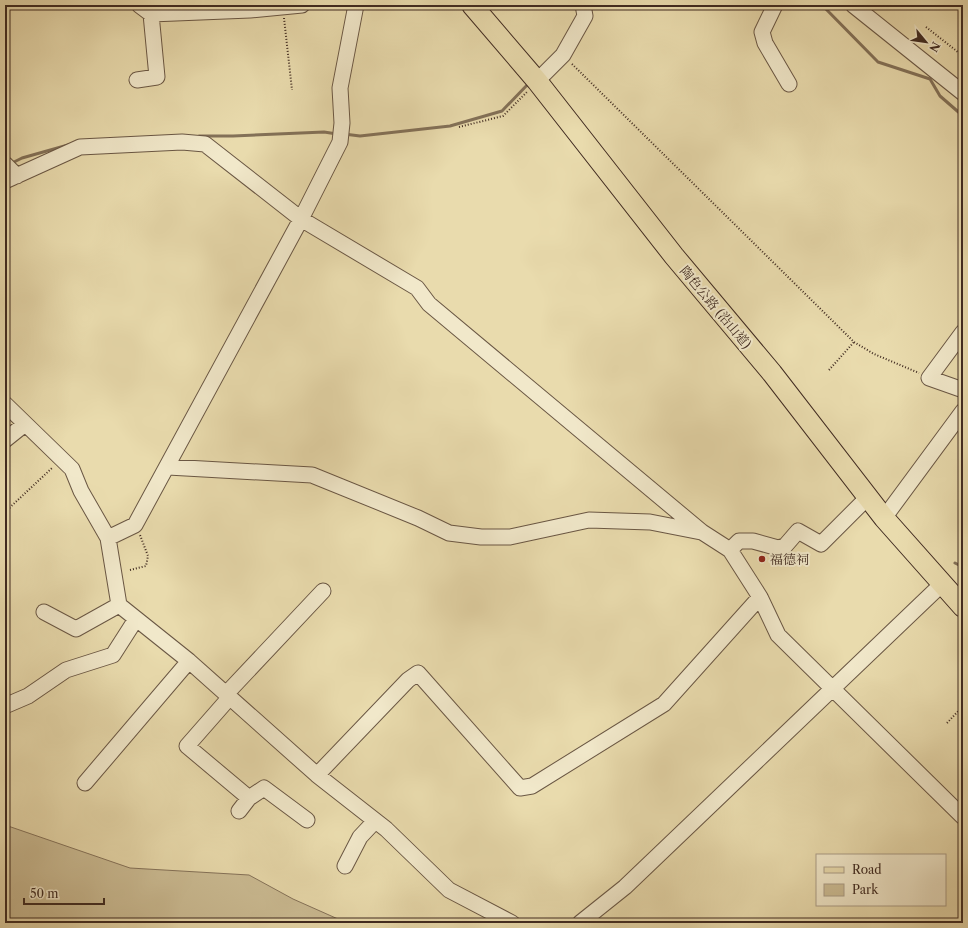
<svg xmlns="http://www.w3.org/2000/svg" width="968" height="928" viewBox="0 0 968 928" font-family="'Libre Caslon Text','Noto Serif TC',serif">
<style>
.green{fill:#ccbd95;stroke:#86745b}
.lines{fill:none;stroke-linecap:round;stroke-linejoin:round}
.stream{stroke:#837158;stroke-width:3}
.minor-casing{stroke:#6a5744;stroke-width:17}
.major-casing{stroke:#402b21;stroke-width:22}
.path{stroke:#402b21;stroke-width:2;stroke-dasharray:1 2;stroke-linecap:butt}
.minor{stroke:#f1e8ca;stroke-width:15}
.major{stroke:#e9dbad;stroke-width:20}
.poi-dot{fill:#8f2418;stroke:#f1e8ca;stroke-width:1.5}
.labels{text-anchor:middle;stroke-width:4;stroke-linejoin:round;paint-order:stroke}
.street-label{font-size:13px;fill:#402b21;stroke:#f1e8ca}
.poi-label{font-size:13px;fill:#402b21;stroke:#f1e8ca;text-anchor:start}
</style>
<rect width="100%" height="100%" fill="#e9dbad"/>
<filter id="stains"><feTurbulence type="fractalNoise" baseFrequency=".005" numOctaves="4"/><feColorMatrix values="0 0 0 0 .2 0 0 0 0 .09 0 0 0 0 .02 0 0 0 .5 -.17"/></filter>
<radialGradient id="worn" r=".72"><stop offset=".6" stop-color="#630" stop-opacity="0"/><stop offset="1" stop-color="#630" stop-opacity=".3"/></radialGradient>
<!-- green -->
<path class="green" d="M 5,824 L 8,826 L 130,868 L 249,875 L 293,899 L 347,923 L 5,923 Z"/>
<g class="lines">
<!-- stream -->
<path class="stream" d="M 822,5 L 878,62 L 930,79 L 940,96 L 963,116
M 344,134 L 360,136 L 450,126 L 502,111 L 530,82
M 199,136 L 233,136 L 324,132 L 337,134
M 10,164 L 22,158 L 68,145
M 955,563 L 963,567"/>
<defs>
<path id="minor" d="M 139,5 L 151,14 L 250,10 L 302,5
M 775,5 L 762,32 L 765,43 L 789,84
M 853,5 L 963,93
M 137,80 L 157,77 L 151,14
M 537,81 L 563,55 L 585,16 L 583,5
M 5,164 L 17,176
M 5,181 L 80,147 L 182,142 L 205,144 L 301,219 L 417,288 L 429,304 L 702,532 L 730,550 L 760,597 L 778,635 L 963,817
M 963,332 L 929,378 L 963,390
M 5,404 L 72,469 L 81,491 L 108,538 L 119,605 L 189,661 L 317,775 L 386,829 L 449,890 L 512,923
M 5,440 L 25,424
M 168,467 L 312,475 L 418,518 L 449,533 L 481,537 L 510,537 L 589,520 L 650,522 L 701,532
M 884,518 L 963,411
M 108,538 L 135,525 L 301,219 L 340,142 L 342,123 L 340,88 L 356,5
M 730,550 L 739,541 L 753,541 L 778,548 L 785,546 L 798,531 L 821,544 L 868,497
M 44,612 L 76,629 L 119,605
M 227,693 L 323,591
M 230,697 L 187,746 L 249,798 L 264,788 L 307,820
M 5,704 L 7,705 L 28,696 L 66,670 L 113,655 L 136,619
M 317,775 L 408,680 L 418,673 L 520,788 L 532,786 L 664,704 L 760,597
M 85,783 L 189,661
M 239,811 L 249,798
M 345,866 L 360,837 L 375,821
M 580,923 L 625,887 L 942,584"/>
<path id="major" d="M 472,5 L 537,81 L 674,256 L 772,373 L 884,518 L 963,607"/>
</defs>
<!-- minor casing -->
<use href="#minor" class="minor-casing"/>
<!-- major casing -->
<use href="#major" class="major-casing"/>
<!-- path -->
<path class="path" d="M 284,18 L 292,90
M 926,27 L 963,56
M 572,64 L 854,342 L 874,354 L 919,373
M 459,127 L 503,116 L 527,92
M 829,370 L 854,342
M 5,512 L 52,468
M 130,570 L 146,566 L 148,556 L 140,535
M 947,723 L 963,706"/>
<!-- minor -->
<use href="#minor" class="minor"/>
<!-- major -->
<use href="#major" class="major"/>
</g>
<!-- markers -->
<circle class="poi-dot" cx="762" cy="559" r="4"/>
<g class="labels">
<!-- street labels -->
<g class="street-label">
<text transform="translate(716 307) rotate(50)" y="5">陶色公路 (沿山道)</text>
</g>
<!-- poi labels -->
<g class="poi-label">
<text x="770" y="564">福德祠</text>
</g>
</g>
<!-- margin -->
<rect width="968" height="928" fill="none" stroke="#e9dbad" stroke-width="20"/>
<rect x="6" y="6" width="956" height="916" fill="none" stroke="#402b21" stroke-width="2"/>
<rect x="10" y="10" width="948" height="908" fill="none" stroke="#402b21"/>
<!-- legend -->
<rect x="816" y="854" width="130" height="52" fill="#f1e8ca" stroke="#aa9c86"/>
<rect x="824" y="867" width="20" height="6" fill="#e9dbad" stroke="#aa9c86"/>
<text x="852" y="874" font-size="12" fill="#402b21">Road</text>
<rect x="824" y="884" width="20" height="12" fill="#ccbd95" stroke="#aa9c86"/>
<text x="852" y="894" font-size="12" fill="#402b21">Park</text>
<!-- north arrow -->
<g transform="translate(926 42) rotate(119)" stroke="#f1e8ca" stroke-width="3" paint-order="stroke">
<path d="M0-3L7 15L0 10L-7 15Z" fill="#402b21"/>
<text y="-6" font-size="11" font-weight="bold" text-anchor="middle" fill="#402b21">N</text>
</g>
<!-- scale -->
<path d="M24 898v6h80v-6" fill="none" stroke="#402b21" stroke-width="2"/>
<text x="30" y="898" font-size="12" fill="#402b21" stroke="#f1e8ca" stroke-width="3" paint-order="stroke">50 m</text>
<rect width="100%" height="100%" filter="url(#stains)"/>
<rect width="100%" height="100%" fill="url(#worn)"/>
</svg>
